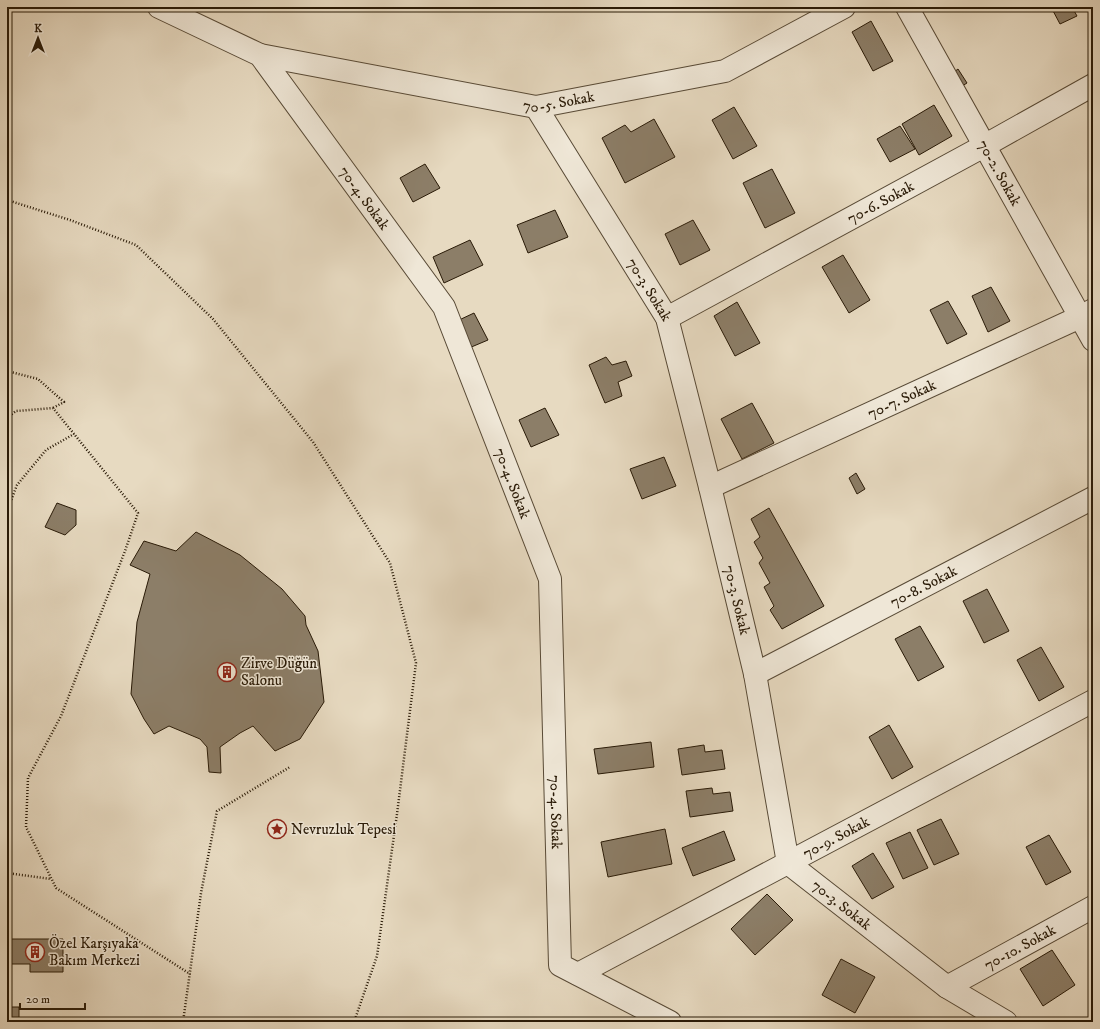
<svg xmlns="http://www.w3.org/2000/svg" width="1100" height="1029" viewBox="0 0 1100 1029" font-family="'IM FELL DW Pica',serif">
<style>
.building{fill:#8c7e68;stroke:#291a07}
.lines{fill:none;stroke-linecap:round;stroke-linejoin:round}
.minor-casing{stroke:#584a36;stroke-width:24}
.path{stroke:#291a07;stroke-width:2.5;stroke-dasharray:1 2;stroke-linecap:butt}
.minor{stroke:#efe7d7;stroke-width:22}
.labels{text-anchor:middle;stroke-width:3;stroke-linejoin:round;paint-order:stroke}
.street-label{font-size:15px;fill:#291a07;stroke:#efe7d7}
.poi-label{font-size:15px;fill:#291a07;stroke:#efe7d7;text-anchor:start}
</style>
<rect width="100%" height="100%" fill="#e7dac1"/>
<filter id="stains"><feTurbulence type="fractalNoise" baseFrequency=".005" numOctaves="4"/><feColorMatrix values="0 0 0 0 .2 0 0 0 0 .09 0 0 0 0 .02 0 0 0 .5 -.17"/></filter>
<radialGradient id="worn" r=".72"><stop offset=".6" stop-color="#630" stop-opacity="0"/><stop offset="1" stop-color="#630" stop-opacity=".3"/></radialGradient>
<!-- building -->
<path class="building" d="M 1051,7 L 1072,7 L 1077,16 L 1060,24 Z
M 871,21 L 893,61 L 873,71 L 852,32 Z
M 958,69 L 967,83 L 959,88 L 950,75 Z
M 934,105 L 952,136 L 919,155 L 902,124 Z
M 734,107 L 757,146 L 733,159 L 712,120 Z
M 654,119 L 675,157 L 625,183 L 602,138 L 625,125 L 631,132 Z
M 900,126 L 915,149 L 890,162 L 877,139 Z
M 425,164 L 440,188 L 413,202 L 400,178 Z
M 772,169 L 795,213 L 765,228 L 743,183 Z
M 555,210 L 568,237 L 528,253 L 517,225 Z
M 693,220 L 710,250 L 680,265 L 665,234 Z
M 470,240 L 483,265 L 444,283 L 433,257 Z
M 843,255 L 870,300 L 849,313 L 822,267 Z
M 991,287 L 1010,321 L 988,332 L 972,296 Z
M 948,301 L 967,334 L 947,344 L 930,310 Z
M 737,302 L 760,343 L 735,356 L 714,316 Z
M 474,313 L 488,340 L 469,348 L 457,321 Z
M 606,357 L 612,365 L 626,361 L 632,376 L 618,382 L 622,396 L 605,403 L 589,365 Z
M 752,403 L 774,443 L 742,459 L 721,419 Z
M 545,408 L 559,435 L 531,447 L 519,420 Z
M 664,457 L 676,486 L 642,499 L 630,469 Z
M 856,473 L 865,489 L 857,494 L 849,478 Z
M 57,503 L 76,510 L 76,525 L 65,535 L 45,527 Z
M 769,508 L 824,606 L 782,629 L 770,610 L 774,606 L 764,587 L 770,583 L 759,563 L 763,558 L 754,542 L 760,537 L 751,519 Z
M 196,532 L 240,555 L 282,589 L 305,616 L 306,625 L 318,651 L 324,702 L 300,739 L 275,751 L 253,726 L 240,733 L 220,747 L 221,773 L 209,772 L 207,747 L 200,739 L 169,726 L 154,734 L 144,719 L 131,694 L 137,622 L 150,574 L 130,565 L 144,541 L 176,551 Z
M 987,589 L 1009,631 L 984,643 L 963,601 Z
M 920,626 L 944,667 L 918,681 L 895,639 Z
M 1041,647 L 1064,687 L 1039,701 L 1017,660 Z
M 889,725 L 913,767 L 892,779 L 869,737 Z
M 651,742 L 654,767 L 598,774 L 594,749 Z
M 704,745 L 705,752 L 722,750 L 725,769 L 682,775 L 678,749 Z
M 712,788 L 713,794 L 730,792 L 733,811 L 690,817 L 686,791 Z
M 941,819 L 959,854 L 934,865 L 917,830 Z
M 665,829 L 672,864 L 608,877 L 601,842 Z
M 724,831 L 735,860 L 693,876 L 682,848 Z
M 910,832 L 928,868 L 903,879 L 886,843 Z
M 1049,835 L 1071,872 L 1046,885 L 1026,847 Z
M 873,853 L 894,887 L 872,899 L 852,866 Z
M 767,894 L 793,920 L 755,955 L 731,929 Z
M 7,939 L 63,939 L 63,972 L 30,972 L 30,964 L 7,964 Z
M 1052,950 L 1075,985 L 1043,1006 L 1020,969 Z
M 841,959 L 875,977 L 855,1013 L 822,995 Z
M 7,1007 L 19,1007 L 19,1022 L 7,1022 Z"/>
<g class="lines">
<defs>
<g id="minor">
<path id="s1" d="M 159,7 L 260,55 L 444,307 L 550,579 L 560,965 L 670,1022"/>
<path id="s2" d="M 907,7 L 1093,340"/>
<path id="s3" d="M 260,55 L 536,107 L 725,71 L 844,7"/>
<path id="s4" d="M 536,107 L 667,318 L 710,487 L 755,674 L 788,863 L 947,987 L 1006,1022"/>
<path id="s5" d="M 667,318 L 984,146 L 1093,85"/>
<path id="s6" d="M 710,487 L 1080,317 L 1093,310"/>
<path id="s7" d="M 755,674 L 1093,498"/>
<path id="s8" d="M 578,974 L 1093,701"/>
<path id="s9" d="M 947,987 L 1093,907"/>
</g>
</defs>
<!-- minor casing -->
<use href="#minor" class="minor-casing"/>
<!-- path -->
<path class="path" d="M 7,200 L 70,220 L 136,245 L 213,319 L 313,442 L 390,563 L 416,663 L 397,814 L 377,956 L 354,1022
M 7,371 L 38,379 L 64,402 L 53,408
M 7,418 L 16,411 L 53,408 L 138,513 L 125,551 L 61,716 L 28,778 L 26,827 L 56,888 L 190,974
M 7,511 L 17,485 L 46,450 L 74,434
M 7,873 L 51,879
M 183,1022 L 201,893 L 217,811 L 290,767"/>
<!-- minor -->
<use href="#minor" class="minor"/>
</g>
<!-- icons -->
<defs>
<symbol id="building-ring" viewBox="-11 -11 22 22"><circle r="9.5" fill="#efe7d7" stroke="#8f2418" stroke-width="1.5"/><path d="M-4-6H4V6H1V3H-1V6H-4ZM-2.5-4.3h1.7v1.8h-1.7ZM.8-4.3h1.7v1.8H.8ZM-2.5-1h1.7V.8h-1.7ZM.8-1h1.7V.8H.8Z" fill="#8f2418"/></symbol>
<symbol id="sight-ring" viewBox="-11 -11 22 22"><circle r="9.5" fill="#efe7d7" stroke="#8f2418" stroke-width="1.5"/><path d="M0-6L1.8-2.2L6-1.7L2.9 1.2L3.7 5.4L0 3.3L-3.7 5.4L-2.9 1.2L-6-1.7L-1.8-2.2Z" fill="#8f2418"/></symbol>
</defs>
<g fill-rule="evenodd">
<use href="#building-ring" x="216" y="661" width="22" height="22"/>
<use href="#sight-ring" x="266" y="818" width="22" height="22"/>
<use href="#building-ring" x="24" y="941" width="22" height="22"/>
</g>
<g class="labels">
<!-- street labels -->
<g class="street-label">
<text dy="5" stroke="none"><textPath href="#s3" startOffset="304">70-5. Sokak</textPath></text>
<text dy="5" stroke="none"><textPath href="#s2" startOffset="190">70-2. Sokak</textPath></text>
<text dy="5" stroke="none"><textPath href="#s1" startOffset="289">70-4. Sokak</textPath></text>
<text dy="5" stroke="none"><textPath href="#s5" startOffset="243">70-6. Sokak</textPath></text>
<text dy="5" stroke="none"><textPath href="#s4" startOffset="215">70-3. Sokak</textPath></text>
<text dy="5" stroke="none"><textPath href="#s6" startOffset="211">70-7. Sokak</textPath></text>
<text dy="5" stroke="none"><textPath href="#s1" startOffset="613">70-4. Sokak</textPath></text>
<text dy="5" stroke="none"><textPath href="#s7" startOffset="190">70-8. Sokak</textPath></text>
<text dy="5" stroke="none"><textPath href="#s4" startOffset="539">70-3. Sokak</textPath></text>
<text dy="5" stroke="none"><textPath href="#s1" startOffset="949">70-4. Sokak</textPath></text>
<text dy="5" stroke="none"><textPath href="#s8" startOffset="292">70-9. Sokak</textPath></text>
<text dy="5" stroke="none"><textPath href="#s4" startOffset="875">70-3. Sokak</textPath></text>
<text dy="5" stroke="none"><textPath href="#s9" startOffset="83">70-10. Sokak</textPath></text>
</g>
<!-- poi labels -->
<g class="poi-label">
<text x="241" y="668">Zirve Düğün<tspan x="241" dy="17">Salonu</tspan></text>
<text x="291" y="834">Nevruzluk Tepesi</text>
<text x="49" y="948">Özel Karşıyaka<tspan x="49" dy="17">Bakım Merkezi</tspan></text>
</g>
</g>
<!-- margin -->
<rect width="1100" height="1029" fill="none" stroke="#e7dac1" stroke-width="24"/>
<rect x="8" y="8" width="1084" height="1013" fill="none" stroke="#291a07" stroke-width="2"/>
<rect x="12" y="12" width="1076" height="1005" fill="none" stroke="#291a07"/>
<!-- north arrow -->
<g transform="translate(38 38)" stroke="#efe7d7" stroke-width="3" paint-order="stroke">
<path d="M0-3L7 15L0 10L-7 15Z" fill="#291a07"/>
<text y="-6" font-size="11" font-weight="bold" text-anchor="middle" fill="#291a07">K</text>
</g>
<!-- scale -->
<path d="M20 1003v6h65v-6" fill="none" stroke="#291a07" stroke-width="2"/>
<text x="26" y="1003" font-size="12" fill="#291a07" stroke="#efe7d7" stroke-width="3" paint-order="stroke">20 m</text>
<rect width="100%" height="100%" filter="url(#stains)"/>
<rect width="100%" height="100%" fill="url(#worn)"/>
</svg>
